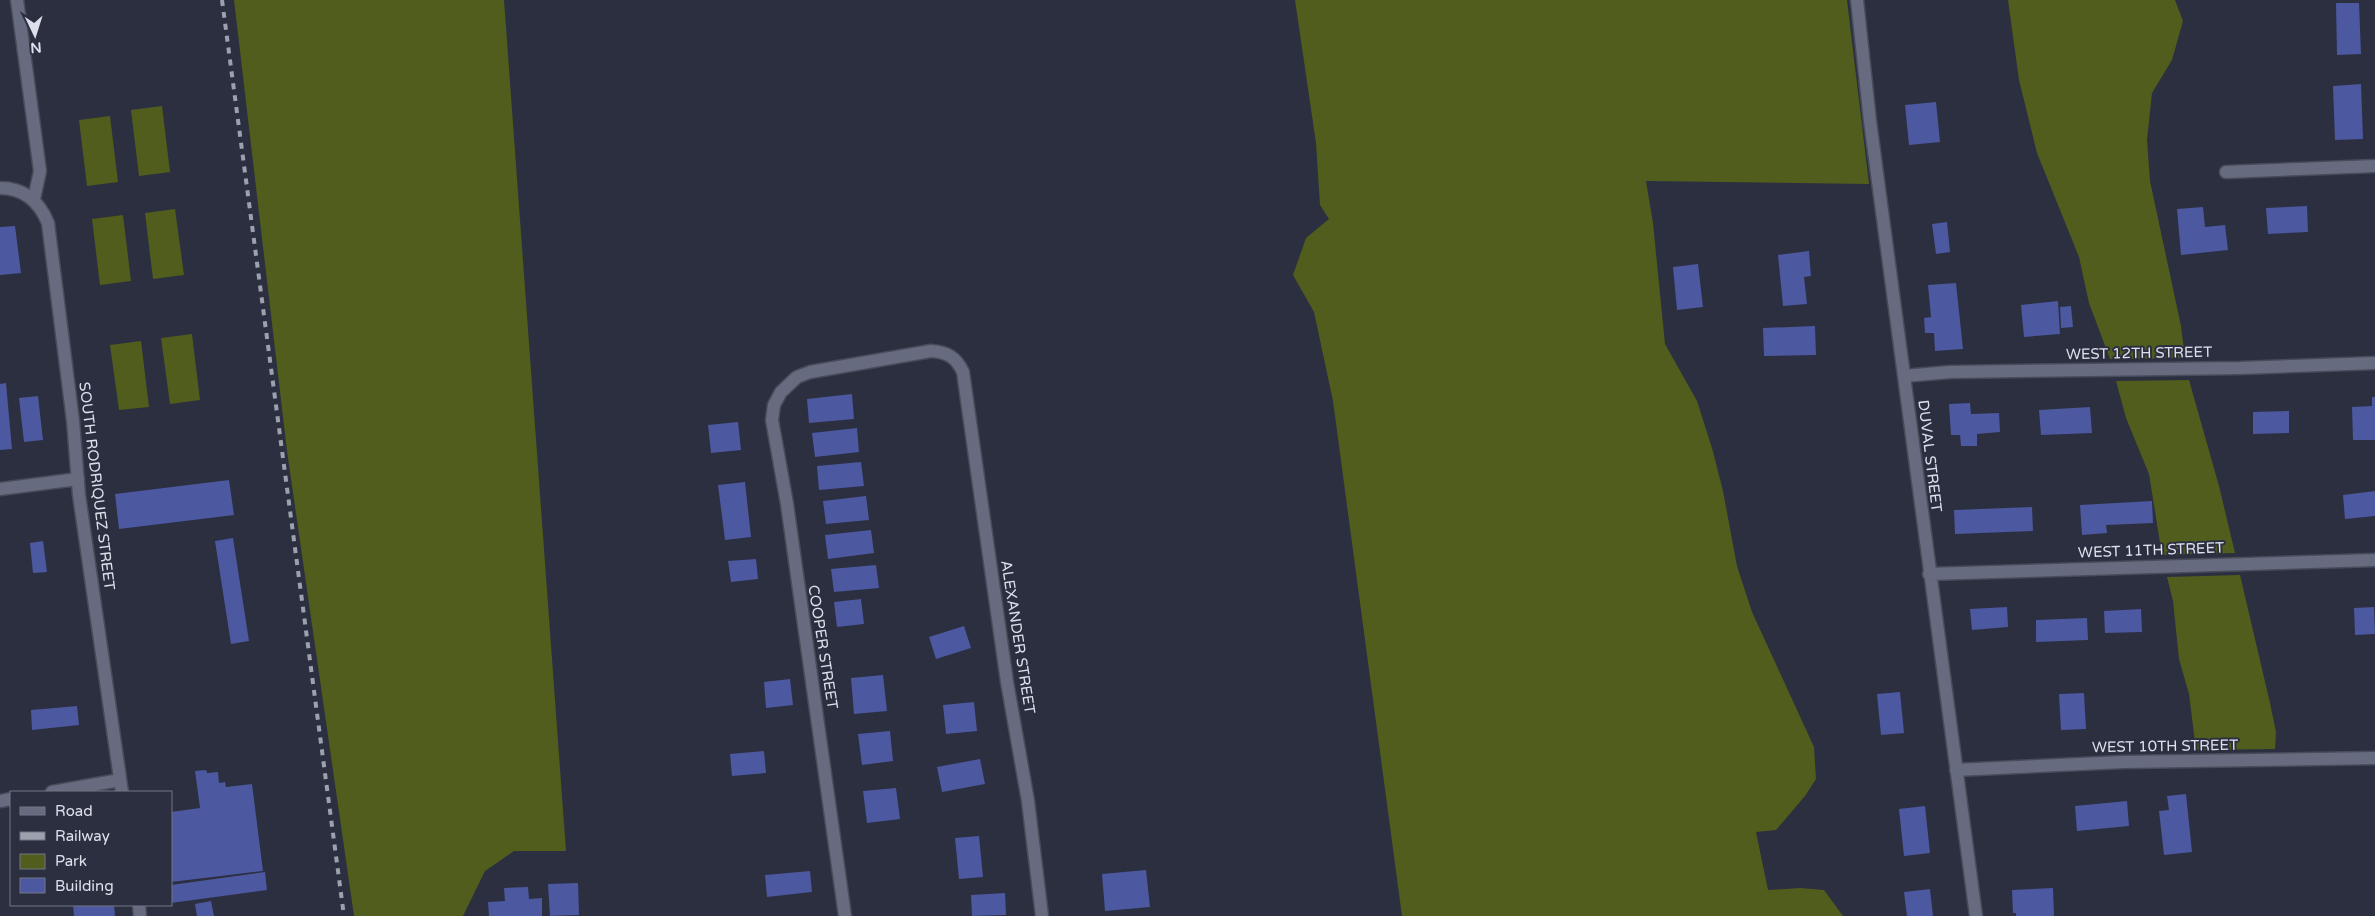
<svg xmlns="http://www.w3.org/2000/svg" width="2375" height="916" viewBox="0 0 2375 916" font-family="'Varela Round',sans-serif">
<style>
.green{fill:#505d1c}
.building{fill:#4c589f}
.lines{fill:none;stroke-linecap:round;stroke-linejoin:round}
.minor-casing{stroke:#484b59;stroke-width:15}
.minor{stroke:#666b7f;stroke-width:12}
.rail{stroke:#9da1ae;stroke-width:4;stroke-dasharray:6 6;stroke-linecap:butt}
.labels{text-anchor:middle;stroke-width:4;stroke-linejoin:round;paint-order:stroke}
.street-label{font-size:15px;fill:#dde0eb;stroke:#2b2f40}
</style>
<rect width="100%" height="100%" fill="#2b2f40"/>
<!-- green -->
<path class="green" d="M 234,0 L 504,0 L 566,851 L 514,851 L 485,871 L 463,916 L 354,916 L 287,451 Z
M 1295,0 L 1847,0 L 1869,184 L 1646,181 L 1653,223 L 1665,344 L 1697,401 L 1712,448 L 1723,491 L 1737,566 L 1752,612 L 1814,747 L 1816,779 L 1805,796 L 1776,830 L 1756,832 L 1768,890 L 1800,888 L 1824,890 L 1843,916 L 1402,916 L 1333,401 L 1314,312 L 1293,275 L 1306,238 L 1329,219 L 1320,205 L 1316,143 Z
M 2008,0 L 2175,0 L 2183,21 L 2172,60 L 2152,93 L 2147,140 L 2150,181 L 2181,326 L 2185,358 L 2110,359 L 2089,303 L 2079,257 L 2037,153 L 2019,80 Z
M 162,106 L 170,172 L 139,176 L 131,110 Z
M 110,116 L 118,182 L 87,186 L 79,120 Z
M 175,209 L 184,275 L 153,279 L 145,213 Z
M 123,215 L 131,281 L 100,285 L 92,219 Z
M 192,334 L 200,400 L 170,404 L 161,338 Z
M 141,341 L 149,407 L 119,410 L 110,345 Z
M 2189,380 L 2219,486 L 2235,553 L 2162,555 L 2149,474 L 2126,418 L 2116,381 Z
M 2240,575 L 2270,703 L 2276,732 L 2275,749 L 2196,750 L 2189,694 L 2179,659 L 2173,601 L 2167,577 Z"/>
<!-- building -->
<path class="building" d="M 2336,3 L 2359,3 L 2361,54 L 2337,55 Z
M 2361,84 L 2363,139 L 2335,140 L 2333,86 Z
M 1936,102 L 1940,142 L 1909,145 L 1905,105 Z
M 2307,206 L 2308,232 L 2268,234 L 2266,208 Z
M 2203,207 L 2205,227 L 2225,225 L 2228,250 L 2181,255 L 2177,209 Z
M 1947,222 L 1950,252 L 1936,254 L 1932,224 Z
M 15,226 L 21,273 L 0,275 L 0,227 Z
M 1809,251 L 1811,276 L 1804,277 L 1807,304 L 1783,306 L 1778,255 Z
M 1698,264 L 1703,307 L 1677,310 L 1673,267 Z
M 1956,283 L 1963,349 L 1935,351 L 1934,333 L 1925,333 L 1924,318 L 1931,317 L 1928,285 Z
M 2058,301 L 2060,334 L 2024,337 L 2021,305 Z
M 2071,306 L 2073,327 L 2061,328 L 2060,307 Z
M 1815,326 L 1816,355 L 1764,356 L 1763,328 Z
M 6,383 L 12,449 L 0,450 L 0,384 Z
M 852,394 L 854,419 L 809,423 L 807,399 Z
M 38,396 L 43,440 L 24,442 L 19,398 Z
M 2372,397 L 2375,397 L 2375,440 L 2353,440 L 2352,407 L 2372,406 Z
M 1970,403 L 1971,414 L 1999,413 L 2000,432 L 1977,434 L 1977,446 L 1961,446 L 1960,435 L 1951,435 L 1949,404 Z
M 2090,407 L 2092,433 L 2041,435 L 2039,410 Z
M 2289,411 L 2289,433 L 2253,434 L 2253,412 Z
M 738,422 L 741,450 L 711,453 L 708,425 Z
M 857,428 L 859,452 L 815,457 L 812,433 Z
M 861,462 L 864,486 L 819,490 L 817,466 Z
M 229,480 L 234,515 L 119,529 L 115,494 Z
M 745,482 L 751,537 L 725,540 L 718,485 Z
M 2375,491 L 2375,516 L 2345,519 L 2343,495 Z
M 866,496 L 869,520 L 826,524 L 823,501 Z
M 2152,501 L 2153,523 L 2106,525 L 2107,533 L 2082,535 L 2080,505 Z
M 2032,507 L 2033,531 L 1955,534 L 1954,510 Z
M 871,530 L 874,553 L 828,559 L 825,535 Z
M 233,538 L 249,641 L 231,644 L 215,541 Z
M 43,541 L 47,572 L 33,573 L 30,543 Z
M 756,559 L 758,579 L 731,582 L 728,561 Z
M 876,565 L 879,588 L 834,592 L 831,569 Z
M 861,599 L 864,624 L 837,627 L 834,602 Z
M 2007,607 L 2008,627 L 1972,630 L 1970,609 Z
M 2374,607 L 2375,634 L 2355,635 L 2354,608 Z
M 2141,609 L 2142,632 L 2105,633 L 2104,611 Z
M 2087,618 L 2088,640 L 2036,642 L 2036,620 Z
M 964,626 L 971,648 L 936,659 L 929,637 Z
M 883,675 L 887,711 L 854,714 L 851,678 Z
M 790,679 L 793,705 L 766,708 L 764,682 Z
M 1900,692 L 1904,733 L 1881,735 L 1877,694 Z
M 2084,693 L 2086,729 L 2061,730 L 2059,694 Z
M 974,702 L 977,731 L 946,734 L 943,705 Z
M 77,706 L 79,725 L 32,730 L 31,710 Z
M 890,731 L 893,761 L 862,765 L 858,734 Z
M 764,751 L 766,773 L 732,776 L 730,754 Z
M 980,759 L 985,784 L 942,792 L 937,767 Z
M 206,770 L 207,773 L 218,772 L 219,783 L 225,782 L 226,787 L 252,784 L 263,871 L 171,882 L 171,812 L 200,808 L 195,771 Z
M 896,788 L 900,819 L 867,823 L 863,791 Z
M 2186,794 L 2192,852 L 2164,855 L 2159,811 L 2169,810 L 2167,796 Z
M 2127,801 L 2129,826 L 2077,831 L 2075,806 Z
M 1925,806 L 1930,853 L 1904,856 L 1899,809 Z
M 979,836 L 983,877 L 959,879 L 955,838 Z
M 1146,870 L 1150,907 L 1105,911 L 1102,874 Z
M 810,871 L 812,892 L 767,897 L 765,875 Z
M 265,872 L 267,890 L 171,903 L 171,885 Z
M 578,883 L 579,915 L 550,916 L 548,884 Z
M 528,887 L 529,899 L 542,898 L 542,916 L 489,916 L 488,902 L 505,901 L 504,888 Z
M 2053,888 L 2054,916 L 2016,916 L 2016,913 L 2013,913 L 2012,890 Z
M 1930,889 L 1933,916 L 1907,916 L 1904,892 Z
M 1005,893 L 1006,915 L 972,916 L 971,895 Z
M 211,901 L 214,916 L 197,916 L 195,904 Z
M 73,905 L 114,905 L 115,916 L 74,916 Z"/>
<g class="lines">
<defs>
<path id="minor" d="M 17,0 L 40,171 L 34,199
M 1857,0 L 1870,121 L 1976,916
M 2226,172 L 2375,166
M 0,188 C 24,188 39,201 48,223 L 73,421 L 79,495 L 122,792
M 1904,376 L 1950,372 L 2240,368 L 2375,363
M 0,489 L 78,479
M 1929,574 L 2375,560
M 1956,770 L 2123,762 L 2375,758
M 52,792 L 120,780
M 0,801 L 11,799
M 139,905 L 140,916
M 845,916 L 787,504 L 772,420 L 774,405 L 781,392 L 797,377 L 810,372 L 931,351 C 947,352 956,357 963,372 L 1007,682 L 1028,801 L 1042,916"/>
</defs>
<!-- minor casing -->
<use href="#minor" class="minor-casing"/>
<!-- minor -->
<use href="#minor" class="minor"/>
<!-- rail -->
<path class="rail" d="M 222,0 L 344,916"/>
</g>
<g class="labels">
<!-- street labels -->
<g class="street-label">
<text transform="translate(2139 353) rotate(-1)" y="5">WEST 12TH STREET</text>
<text transform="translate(1930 456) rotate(83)" y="5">DUVAL STREET</text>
<text transform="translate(97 486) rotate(83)" y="5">SOUTH RODRIQUEZ STREET</text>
<text transform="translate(2151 550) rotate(-2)" y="5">WEST 11TH STREET</text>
<text transform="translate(1018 637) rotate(81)" y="5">ALEXANDER STREET</text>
<text transform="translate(823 647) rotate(81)" y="5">COOPER STREET</text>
<text transform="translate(2165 746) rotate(-1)" y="5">WEST 10TH STREET</text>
</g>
</g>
<!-- legend -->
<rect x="10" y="791" width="162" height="115" fill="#2b2f40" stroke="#727684"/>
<rect x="20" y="807" width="25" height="8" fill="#666b7f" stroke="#727684"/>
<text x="55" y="816" font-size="15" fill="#dde0eb">Road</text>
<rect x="20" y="832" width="25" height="8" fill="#9da1ae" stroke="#727684"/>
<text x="55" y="841" font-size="15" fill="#dde0eb">Railway</text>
<rect x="20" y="854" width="25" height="15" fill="#505d1c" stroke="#727684"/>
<text x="55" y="866" font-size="15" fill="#dde0eb">Park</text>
<rect x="20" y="878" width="25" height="15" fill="#4c589f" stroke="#727684"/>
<text x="55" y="891" font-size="15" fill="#dde0eb">Building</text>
<!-- north arrow -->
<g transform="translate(35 35) rotate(176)" stroke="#2b2f40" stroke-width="4" paint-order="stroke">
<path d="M0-4L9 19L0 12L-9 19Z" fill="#dde0eb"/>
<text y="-8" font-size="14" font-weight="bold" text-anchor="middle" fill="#dde0eb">N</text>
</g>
</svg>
